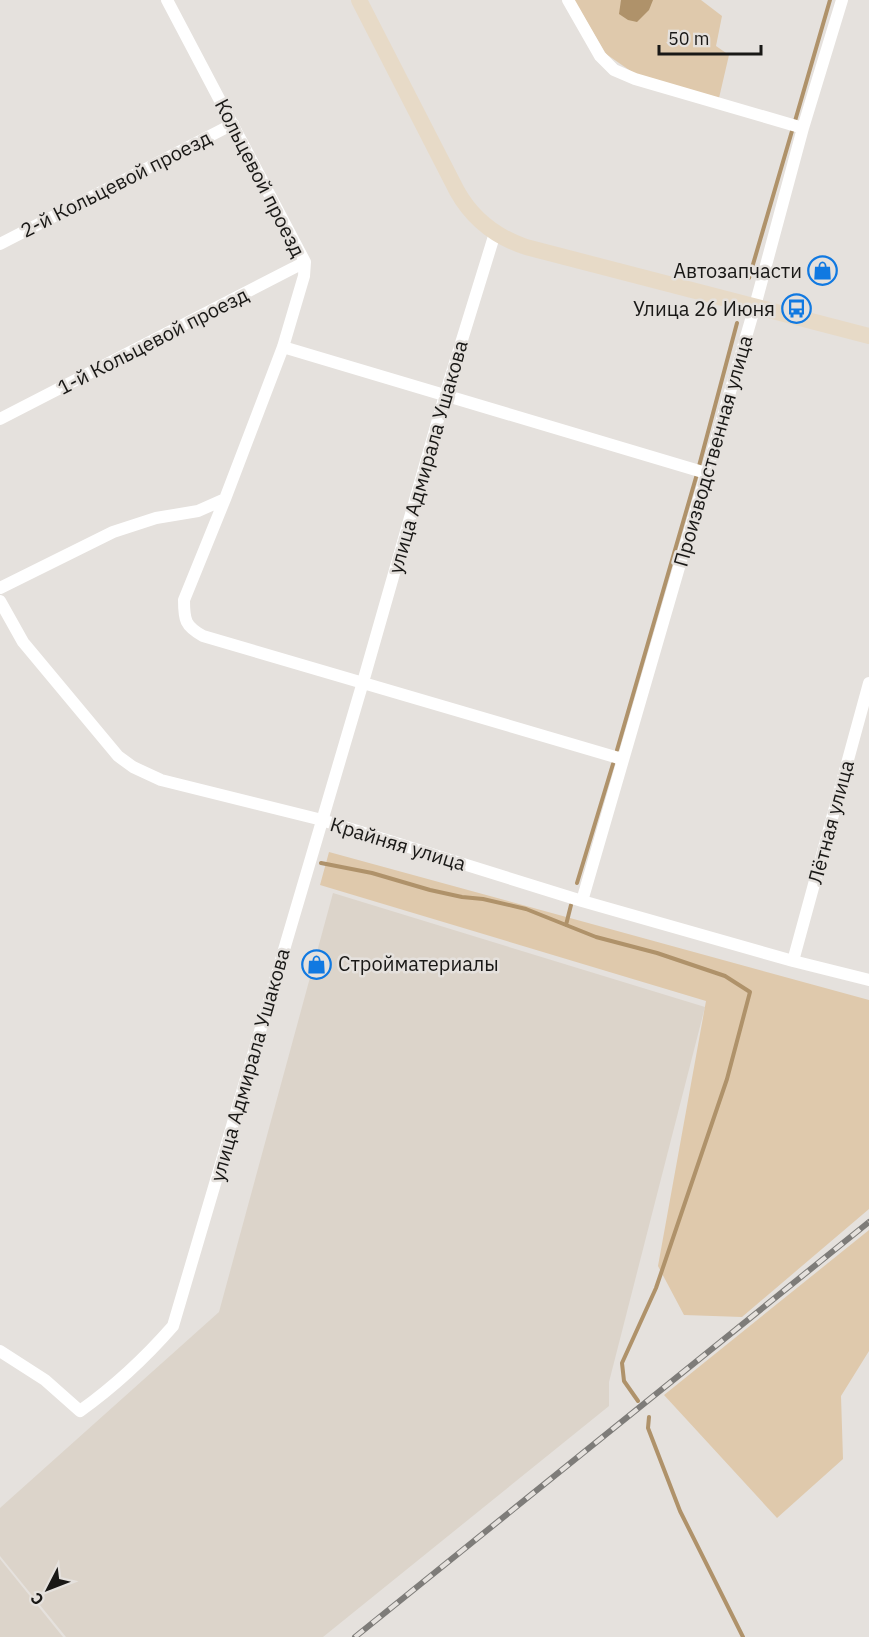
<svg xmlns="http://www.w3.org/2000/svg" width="869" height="1637" viewBox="0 0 869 1637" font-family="'IBM Plex Sans',sans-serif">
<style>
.built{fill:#dcd4ca}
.green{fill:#dfc9ac}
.water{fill:#af926a}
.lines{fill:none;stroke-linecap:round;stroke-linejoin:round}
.stream{stroke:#af926a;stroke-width:4}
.minor{stroke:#fff;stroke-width:12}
.secondary{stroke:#e7dac7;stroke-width:16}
.rail-casing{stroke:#7e7c79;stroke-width:6}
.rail{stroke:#e5e1dd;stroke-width:4;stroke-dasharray:11;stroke-linecap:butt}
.labels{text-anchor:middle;stroke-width:5;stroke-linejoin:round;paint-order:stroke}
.street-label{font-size:20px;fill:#191816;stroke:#e5e1dd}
.poi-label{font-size:20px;fill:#191816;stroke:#e5e1dd;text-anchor:end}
</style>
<rect width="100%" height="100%" fill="#e5e1dd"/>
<!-- built -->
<path class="built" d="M 333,893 L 705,1007 L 609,1382 L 609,1406 L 323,1637 L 66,1637 L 0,1556 L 0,1508 L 219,1312 Z
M 0,1559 L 63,1637 L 0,1637 Z"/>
<!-- green -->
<path class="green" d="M 574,0 L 701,0 L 722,16 L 716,46 L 729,55 L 719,98 L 635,74 L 606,54 Z
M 329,852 L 869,1000 L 869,1209 L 742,1317 L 684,1315 L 658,1266 L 706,1001 L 320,885 Z
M 869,1230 L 869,1351 L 841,1396 L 843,1459 L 777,1518 L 664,1395 Z"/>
<!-- water -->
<path class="water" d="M 621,0 L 653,0 L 649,10 L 637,22 L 628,20 L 619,14 Z"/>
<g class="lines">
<!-- stream -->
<path class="stream" d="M 795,121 L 830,0
M 749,278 L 792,131
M 699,466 L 737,323
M 617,750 L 697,474
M 321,863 L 372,873 L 430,890 L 462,897 L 483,899 L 526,909 L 596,937 L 657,953 L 725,976 L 750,992 L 727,1079 L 656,1288 L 622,1363 L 624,1381 L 638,1401
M 577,883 L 613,764
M 566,925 L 571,905
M 649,1417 L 648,1428 L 680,1511 L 743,1637"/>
<!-- minor -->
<path class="minor" d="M 568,0 L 600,56 L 614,70 L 635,79 L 803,128
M 0,244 L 233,124
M 283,347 L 706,473
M 0,419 L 305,262
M 225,499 L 184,600 C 184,620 185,626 203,636 L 622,759
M 0,588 L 113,532 L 156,518 L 198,511 L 225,499 L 283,347 L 304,276 L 305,262 L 167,0
M 0,601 L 23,642 L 118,756 L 133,767 L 161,780 L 322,820 L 582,901 L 793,961 L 869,980
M 582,901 L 755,306 L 803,128 L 842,0
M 793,961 L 869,683
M 0,1351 L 45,1380 L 80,1411 C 115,1386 145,1358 173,1326 L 363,682 L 445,395 L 495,233"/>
<!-- secondary -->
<path class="secondary" d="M 359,0 L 457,191 C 472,218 496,237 526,247 L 869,336"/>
<defs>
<path id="rail" d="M 355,1637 L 869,1222"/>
</defs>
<!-- rail casing -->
<use href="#rail" class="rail-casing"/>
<!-- rail -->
<use href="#rail" class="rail"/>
</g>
<!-- icons -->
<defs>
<symbol id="shop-ring" viewBox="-11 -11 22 22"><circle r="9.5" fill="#e5e1dd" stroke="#1179e1" stroke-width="1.5"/><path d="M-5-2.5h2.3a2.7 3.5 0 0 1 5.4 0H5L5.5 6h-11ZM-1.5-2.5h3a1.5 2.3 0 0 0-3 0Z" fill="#1179e1"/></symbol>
<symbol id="bus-ring" viewBox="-11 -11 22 22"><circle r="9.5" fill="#e5e1dd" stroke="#1179e1" stroke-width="1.5"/><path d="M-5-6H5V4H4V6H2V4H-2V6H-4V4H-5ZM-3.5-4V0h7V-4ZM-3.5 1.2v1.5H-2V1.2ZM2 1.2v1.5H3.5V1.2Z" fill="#1179e1"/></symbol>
</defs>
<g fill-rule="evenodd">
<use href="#shop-ring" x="806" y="254" width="33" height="33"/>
<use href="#bus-ring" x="780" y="292" width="33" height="33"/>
<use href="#shop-ring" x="300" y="948" width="33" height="33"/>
</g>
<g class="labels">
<!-- street labels -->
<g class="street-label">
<text transform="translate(260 178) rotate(63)" y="7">Кольцевой проезд</text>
<text transform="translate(116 184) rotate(-27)" y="7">2-й Кольцевой проезд</text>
<text transform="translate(153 341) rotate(-27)" y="7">1-й Кольцевой проезд</text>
<text transform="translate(713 451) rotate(-74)" y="7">Производственная улица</text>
<text transform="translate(428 457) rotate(-74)" y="7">улица Адмирала Ушакова</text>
<text transform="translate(831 822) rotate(-75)" y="7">Лётная улица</text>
<text transform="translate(398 844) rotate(17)" y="7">Крайняя улица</text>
<text transform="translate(250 1065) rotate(-74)" y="7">улица Адмирала Ушакова</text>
</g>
<!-- poi labels -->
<g class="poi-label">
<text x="802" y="278">Автозапчасти</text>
<text x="775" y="316">Улица 26 Июня</text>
<text x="338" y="971" text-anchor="start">Стройматериалы</text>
</g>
</g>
<!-- north arrow -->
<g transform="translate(48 1589) rotate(228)" stroke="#e5e1dd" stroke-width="4.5" paint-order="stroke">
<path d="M0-4.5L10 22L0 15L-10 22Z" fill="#191816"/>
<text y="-9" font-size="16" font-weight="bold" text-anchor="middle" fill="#191816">С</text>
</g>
<!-- scale -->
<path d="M659 45v9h102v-9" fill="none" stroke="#191816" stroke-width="3"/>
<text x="668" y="45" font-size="18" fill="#191816" stroke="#e5e1dd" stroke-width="4.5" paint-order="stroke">50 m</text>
</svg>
